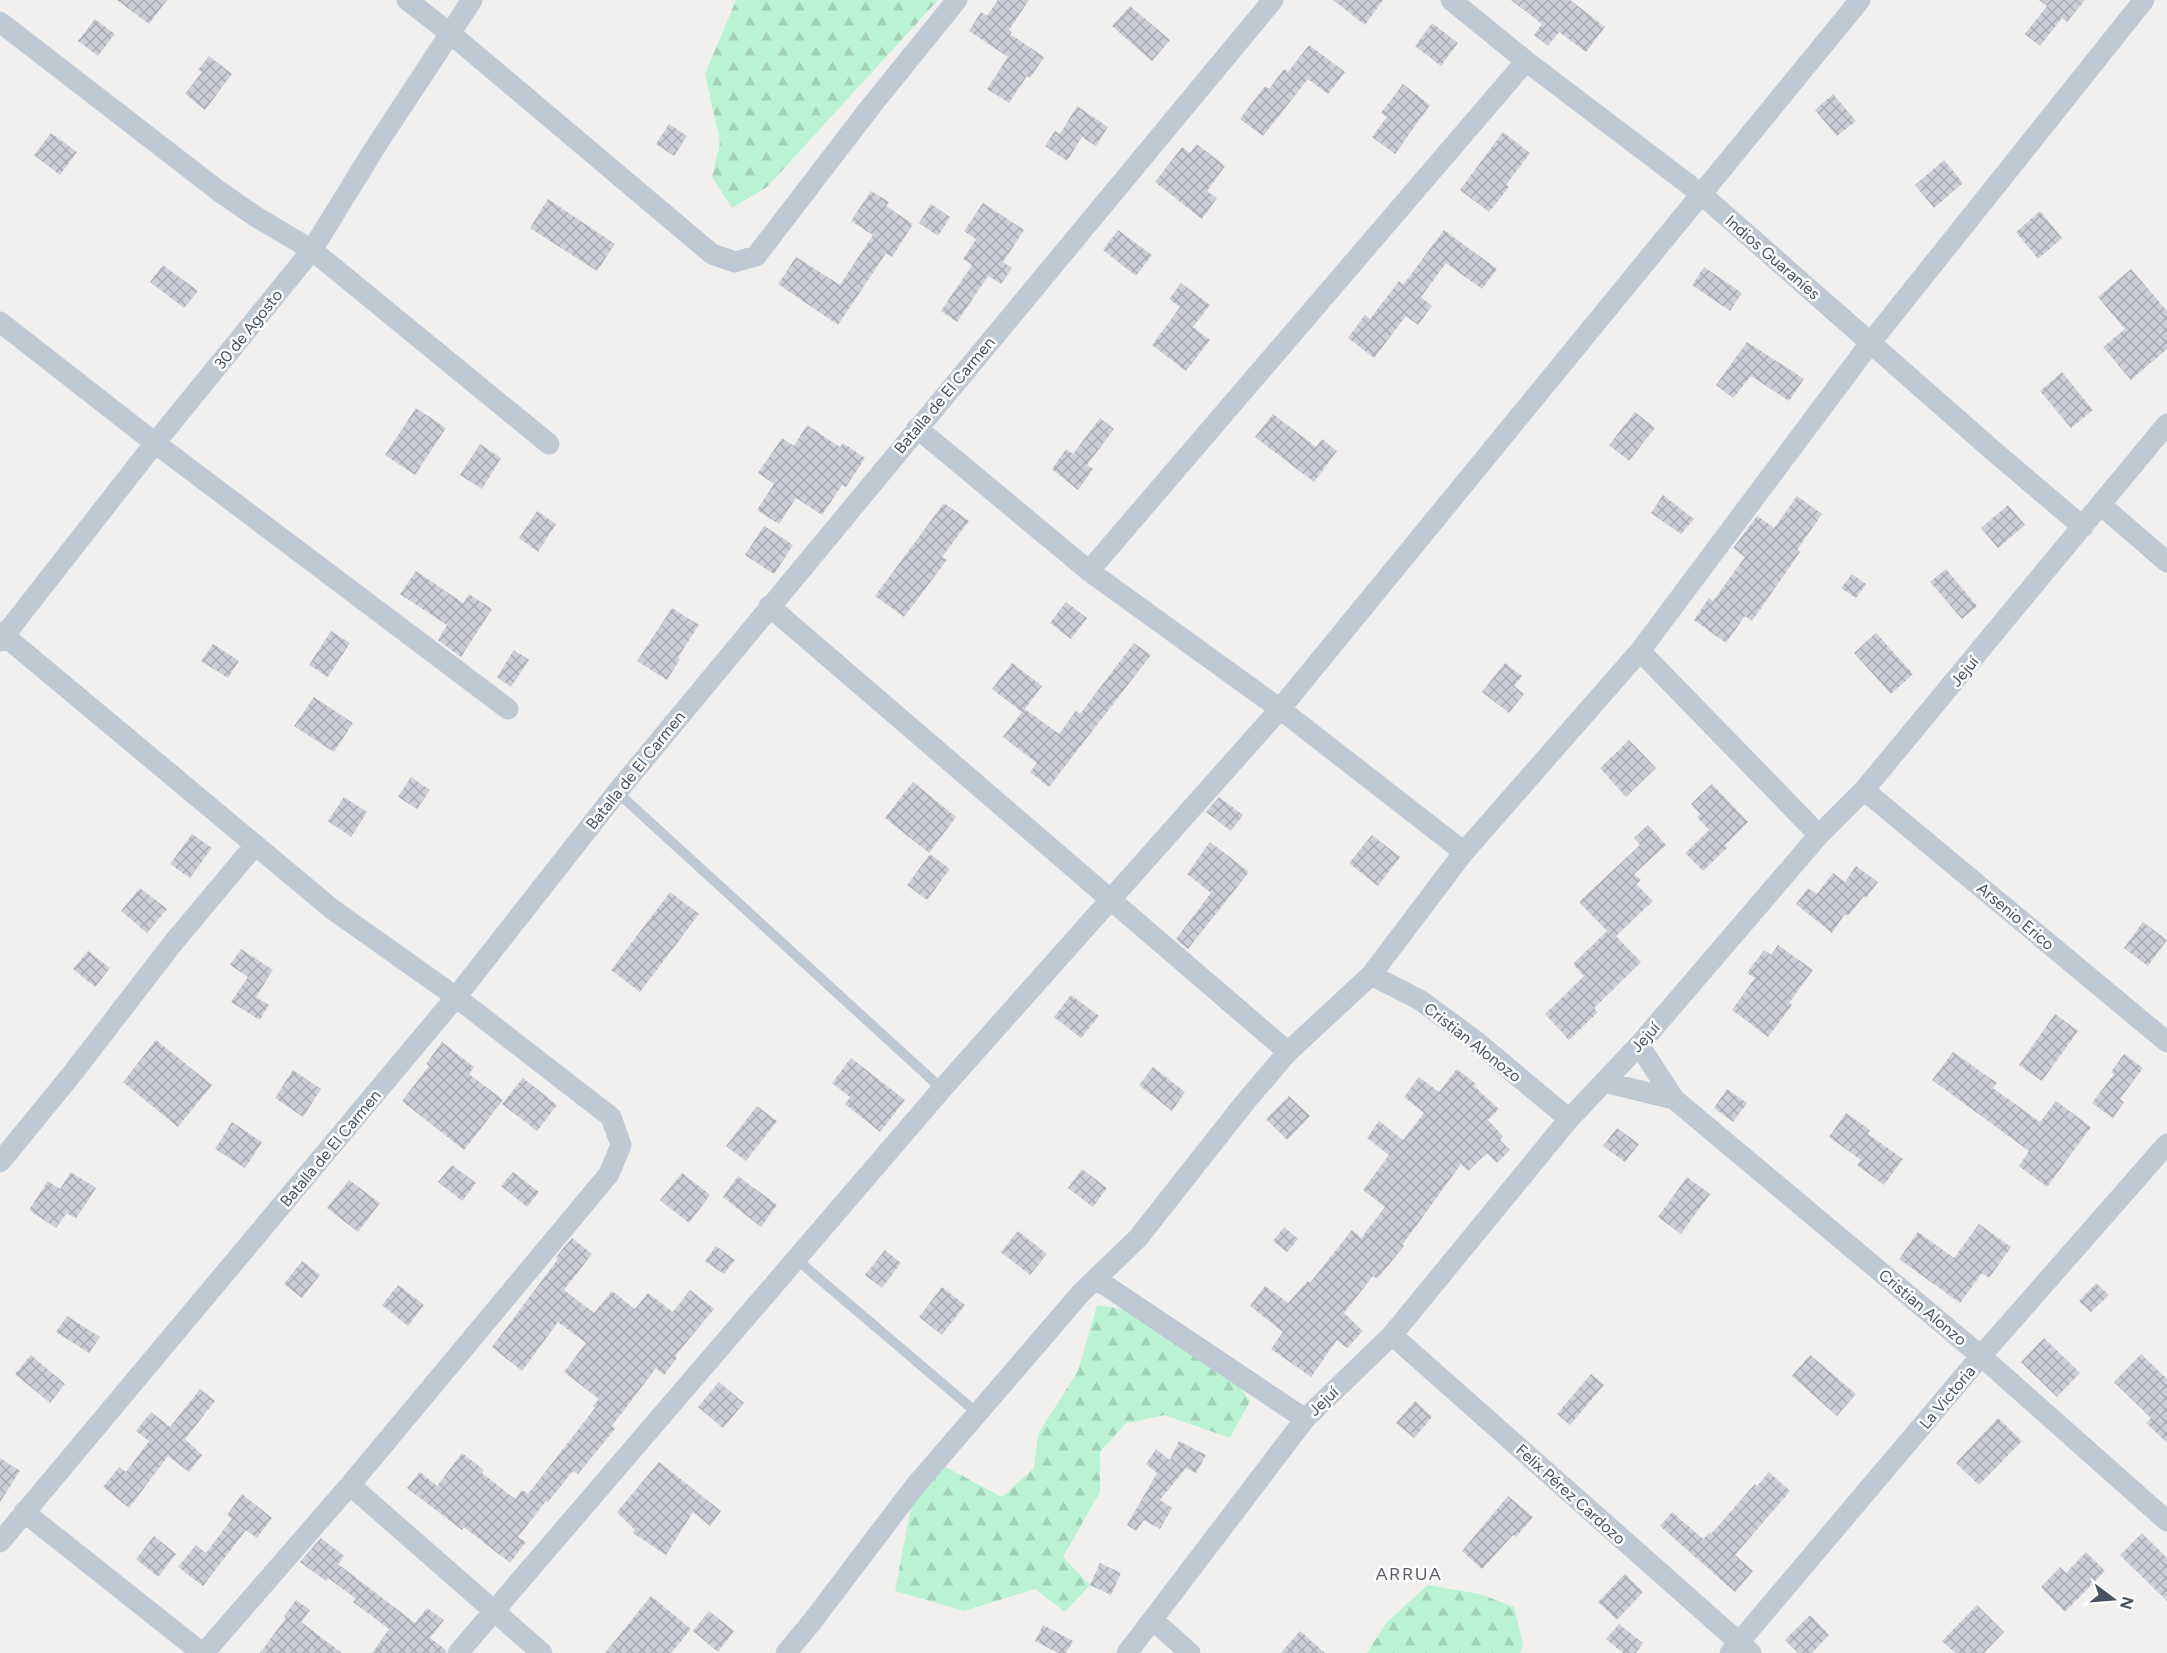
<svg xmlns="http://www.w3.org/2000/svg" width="2167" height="1653" viewBox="0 0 2167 1653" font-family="Figtree,sans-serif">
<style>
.forest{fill:url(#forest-firs)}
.building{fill:url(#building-cross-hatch)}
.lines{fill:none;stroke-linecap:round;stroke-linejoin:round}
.lane{stroke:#bfc9d3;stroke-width:10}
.street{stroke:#bfc9d3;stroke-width:21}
.labels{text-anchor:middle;stroke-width:5;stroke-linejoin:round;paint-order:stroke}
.street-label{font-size:16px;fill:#46525f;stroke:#fff}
.neighbourhood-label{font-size:18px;letter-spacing:1.5px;fill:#5b5f65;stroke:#fff}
</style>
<defs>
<pattern id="forest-firs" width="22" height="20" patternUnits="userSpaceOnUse" patternTransform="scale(1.5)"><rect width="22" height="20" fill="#baf3d3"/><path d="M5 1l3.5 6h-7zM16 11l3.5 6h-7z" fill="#a1d2b8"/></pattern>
<pattern id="building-cross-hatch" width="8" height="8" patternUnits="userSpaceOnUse" patternTransform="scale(1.5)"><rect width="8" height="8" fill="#cbced6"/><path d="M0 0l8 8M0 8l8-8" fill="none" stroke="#a7aab1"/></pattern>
</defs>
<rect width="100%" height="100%" fill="#f2f0ef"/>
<!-- forest -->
<path class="forest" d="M 736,0 L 938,0 L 767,187 L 732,208 L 712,177 L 720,142 L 705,74 Z
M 1097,1305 L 1132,1311 L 1226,1369 L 1250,1401 L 1230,1438 L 1164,1415 L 1125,1424 L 1100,1452 L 1100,1492 L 1063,1557 L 1090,1585 L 1065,1612 L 1035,1589 L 964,1611 L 895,1591 L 915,1486 L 942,1465 L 1002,1497 L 1034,1468 L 1038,1434 L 1078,1371 Z
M 1428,1585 L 1480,1594 L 1514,1607 L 1523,1644 L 1520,1653 L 1367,1653 L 1387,1622 Z"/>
<!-- building -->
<path class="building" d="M 117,0 L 167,0 L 149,24 Z
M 998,0 L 1029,0 L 1009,30 L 1012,32 L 1010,34 L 1044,57 L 1030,78 L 1027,76 L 1009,103 L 987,89 L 1008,57 L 969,31 L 981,12 L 987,16 Z
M 1333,0 L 1383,0 L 1365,25 Z
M 1511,0 L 1570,0 L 1605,27 L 1586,52 L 1559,32 L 1548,46 L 1534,35 L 1542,24 Z
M 2039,0 L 2085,0 L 2067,22 L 2062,18 L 2040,46 L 2025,34 L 2047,6 Z
M 1130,6 L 1170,40 L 1152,61 L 1112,26 Z
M 95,19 L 115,34 L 98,56 L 78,41 Z
M 1432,23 L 1458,43 L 1441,66 L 1415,46 Z
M 1309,45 L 1345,72 L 1328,94 L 1308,79 L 1263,136 L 1240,119 L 1265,86 L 1269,89 L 1284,69 L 1288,72 Z
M 209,56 L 232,74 L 205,110 L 185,94 L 202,72 L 198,70 Z
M 1403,84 L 1430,105 L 1395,154 L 1372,137 L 1387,117 L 1381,113 Z
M 1833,94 L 1856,121 L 1837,136 L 1815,110 Z
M 1077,106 L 1108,127 L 1096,146 L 1082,137 L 1067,161 L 1045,146 L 1055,131 L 1060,134 Z
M 669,124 L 687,136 L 674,156 L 656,144 Z
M 1503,132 L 1530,153 L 1506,185 L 1509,187 L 1489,212 L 1460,190 Z
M 51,133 L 77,152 L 60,175 L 34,155 Z
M 1197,144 L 1225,166 L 1207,191 L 1217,198 L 1202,219 L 1155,182 L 1182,147 L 1190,153 Z
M 1944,160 L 1963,183 L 1934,208 L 1915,185 Z
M 871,191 L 889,202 L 886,206 L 913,224 L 892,257 L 886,253 L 838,325 L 778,284 L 796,257 L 840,285 L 873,235 L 851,221 Z
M 548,199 L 615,244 L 597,271 L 530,228 Z
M 983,203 L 1024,230 L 1003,262 L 1012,268 L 1001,284 L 988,276 L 957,322 L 941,311 L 972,265 L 963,259 L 976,239 L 964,231 Z
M 931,204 L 950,217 L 938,236 L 919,223 Z
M 2040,211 L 2062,238 L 2038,259 L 2016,232 Z
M 1118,230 L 1152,255 L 1136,276 L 1103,250 Z
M 1444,230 L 1497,269 L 1482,289 L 1446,263 L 1421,297 L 1432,306 L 1418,325 L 1406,316 L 1374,358 L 1348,338 L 1365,315 L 1370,319 L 1399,281 L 1404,284 Z
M 163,265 L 198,291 L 184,308 L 150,282 Z
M 1704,267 L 1742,293 L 1730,311 L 1692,285 Z
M 2131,269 L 2167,311 L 2167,349 L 2131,380 L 2103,347 L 2125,329 L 2098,297 Z
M 1181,283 L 1210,305 L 1193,327 L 1210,340 L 1186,371 L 1152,345 L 1180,307 L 1169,299 Z
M 1747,342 L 1804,379 L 1789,401 L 1751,376 L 1733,398 L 1716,385 Z
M 2062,372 L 2093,410 L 2071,428 L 2040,391 Z
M 416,408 L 446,428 L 415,475 L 385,455 Z
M 1635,412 L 1655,428 L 1629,461 L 1609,445 Z
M 1273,414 L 1316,447 L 1322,439 L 1337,451 L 1314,482 L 1255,437 Z
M 1100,418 L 1114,429 L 1087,465 L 1093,469 L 1078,490 L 1052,469 L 1066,449 L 1073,454 Z
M 807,425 L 840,447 L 843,443 L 865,458 L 846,487 L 842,485 L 822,515 L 796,498 L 779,524 L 757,510 L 774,484 L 758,473 L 782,438 L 794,446 Z
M 480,444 L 501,458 L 482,489 L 460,475 Z
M 1663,495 L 1694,519 L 1681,534 L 1651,513 Z
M 1797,496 L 1822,514 L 1797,550 L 1800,552 L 1752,621 L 1745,616 L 1726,643 L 1694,620 L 1709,598 L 1713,601 L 1745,557 L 1733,548 L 1757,516 L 1774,528 Z
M 944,503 L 969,521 L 942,557 L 947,560 L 904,617 L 875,596 Z
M 2008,505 L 2025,525 L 1998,548 L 1981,528 Z
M 537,511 L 556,524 L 538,552 L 519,538 Z
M 764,526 L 793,545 L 774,574 L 745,555 Z
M 1946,569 L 1977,606 L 1962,619 L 1930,582 Z
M 416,571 L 463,603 L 469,594 L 492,609 L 461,657 L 438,640 L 447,625 L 400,594 Z
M 1852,574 L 1866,584 L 1856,598 L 1841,588 Z
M 1066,602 L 1087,618 L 1071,639 L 1050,623 Z
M 672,608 L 699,625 L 678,657 L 680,659 L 667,680 L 637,661 Z
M 331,631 L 350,643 L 328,677 L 309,665 Z
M 1876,633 L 1913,674 L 1891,694 L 1854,653 Z
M 1134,643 L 1151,655 L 1049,787 L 1030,772 L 1037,763 L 1003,737 L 1022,712 L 992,689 L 1012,663 L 1042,686 L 1025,709 L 1059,734 L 1076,711 L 1080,714 Z
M 213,644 L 239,661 L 228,678 L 201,661 Z
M 514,650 L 529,660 L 511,687 L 497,677 Z
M 1505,663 L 1522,676 L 1514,686 L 1524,694 L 1509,713 L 1482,692 Z
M 314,697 L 353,723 L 334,752 L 294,726 Z
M 1629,740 L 1656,768 L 1626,797 L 1600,768 Z
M 411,777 L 430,790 L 417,809 L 398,797 Z
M 913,782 L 956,817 L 929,853 L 885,818 Z
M 1712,784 L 1748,822 L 1725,845 L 1727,848 L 1703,871 L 1685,853 L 1709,830 L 1697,817 L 1700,814 L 1691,804 Z
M 344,797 L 367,812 L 351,837 L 328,821 Z
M 1219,797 L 1243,815 L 1231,831 L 1206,812 Z
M 1648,825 L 1666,845 L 1634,874 L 1641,880 L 1636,884 L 1653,901 L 1616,936 L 1641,962 L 1594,1008 L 1598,1012 L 1569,1040 L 1545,1014 L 1584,976 L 1573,964 L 1607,931 L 1579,902 L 1640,845 L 1634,838 Z
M 192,834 L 212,848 L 190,878 L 170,864 Z
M 1372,835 L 1400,857 L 1378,886 L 1349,863 Z
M 1210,842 L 1249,872 L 1188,949 L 1176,939 L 1211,893 L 1187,874 Z
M 930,854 L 950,869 L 927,900 L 907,885 Z
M 1856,866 L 1878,882 L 1866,898 L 1864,896 L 1848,916 L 1845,914 L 1832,933 L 1796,904 L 1808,888 L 1817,894 L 1833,873 L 1845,882 Z
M 140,888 L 167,909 L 147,933 L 121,911 Z
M 670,892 L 699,914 L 640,992 L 611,970 Z
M 2143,922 L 2167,940 L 2148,966 L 2124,948 Z
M 1778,945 L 1813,970 L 1789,1003 L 1792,1005 L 1768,1037 L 1732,1010 L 1755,978 L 1747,973 L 1764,950 L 1771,955 Z
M 241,949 L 273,970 L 256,997 L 269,1005 L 260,1020 L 231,1002 L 248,977 L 230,965 Z
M 88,951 L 110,968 L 95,987 L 73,969 Z
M 1071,995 L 1099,1016 L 1081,1038 L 1054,1017 Z
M 2055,1014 L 2078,1031 L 2042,1081 L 2019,1065 Z
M 156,1040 L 212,1085 L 178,1127 L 123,1082 Z
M 442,1042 L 474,1067 L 469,1074 L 503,1100 L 464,1150 L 402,1101 L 429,1066 L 426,1064 Z
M 1953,1052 L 1997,1083 L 1993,1088 L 2040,1122 L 2056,1101 L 2091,1127 L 2047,1187 L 2019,1166 L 2029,1151 L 1932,1080 Z
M 2124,1054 L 2143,1068 L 2120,1099 L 2124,1102 L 2113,1118 L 2092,1103 L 2114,1074 L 2111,1072 Z
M 851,1058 L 905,1100 L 880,1132 L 845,1104 L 850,1097 L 832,1083 Z
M 1153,1067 L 1185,1092 L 1172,1111 L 1139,1085 Z
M 1457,1069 L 1476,1084 L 1474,1086 L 1499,1109 L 1488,1120 L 1503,1136 L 1500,1140 L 1510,1150 L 1497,1163 L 1487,1153 L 1468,1171 L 1461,1164 L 1403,1244 L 1404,1246 L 1377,1279 L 1373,1276 L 1344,1313 L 1363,1331 L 1347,1348 L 1337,1340 L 1311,1377 L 1271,1349 L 1283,1332 L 1250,1306 L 1265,1286 L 1288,1303 L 1308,1281 L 1310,1283 L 1352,1230 L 1361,1238 L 1385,1207 L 1363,1190 L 1389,1155 L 1367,1138 L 1379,1121 L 1403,1140 L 1424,1113 L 1404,1097 L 1419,1077 L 1439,1092 Z
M 293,1070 L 321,1089 L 303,1117 L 275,1098 Z
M 523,1078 L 557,1105 L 537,1131 L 502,1104 Z
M 1727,1089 L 1747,1103 L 1733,1122 L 1714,1108 Z
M 1289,1096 L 1310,1116 L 1287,1140 L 1266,1119 Z
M 757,1106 L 777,1121 L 746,1161 L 726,1146 Z
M 1846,1113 L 1870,1130 L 1868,1134 L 1903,1159 L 1884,1185 L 1857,1165 L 1861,1160 L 1829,1137 Z
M 232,1122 L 262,1142 L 245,1168 L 215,1149 Z
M 1617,1128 L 1639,1144 L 1625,1162 L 1603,1146 Z
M 452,1165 L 476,1183 L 462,1201 L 438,1182 Z
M 1082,1169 L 1107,1188 L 1093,1207 L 1068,1188 Z
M 71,1172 L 96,1188 L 76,1219 L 67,1213 L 56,1228 L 29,1210 L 48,1181 L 60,1189 Z
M 513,1172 L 539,1192 L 527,1207 L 501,1186 Z
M 682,1173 L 710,1195 L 689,1223 L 660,1200 Z
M 738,1176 L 777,1205 L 761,1227 L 723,1197 Z
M 1687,1177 L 1710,1194 L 1681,1234 L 1658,1217 Z
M 349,1180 L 380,1203 L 358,1232 L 327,1208 Z
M 1979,1224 L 2011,1247 L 1989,1278 L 1982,1273 L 1960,1303 L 1899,1259 L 1918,1232 L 1954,1258 Z
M 1284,1227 L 1298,1239 L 1287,1252 L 1273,1241 Z
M 1018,1231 L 1047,1254 L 1030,1275 L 1001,1252 Z
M 572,1238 L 592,1254 L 564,1290 L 594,1313 L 612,1291 L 635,1309 L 648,1293 L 673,1312 L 690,1290 L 714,1309 L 675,1356 L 677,1358 L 664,1375 L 656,1368 L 612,1426 L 615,1429 L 578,1474 L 573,1471 L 548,1502 L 546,1501 L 518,1537 L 526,1542 L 510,1563 L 464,1527 L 462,1530 L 407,1488 L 420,1472 L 437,1486 L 462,1453 L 484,1470 L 482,1473 L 515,1499 L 522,1490 L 528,1494 L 595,1408 L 593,1406 L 599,1399 L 564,1372 L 586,1343 L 558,1322 L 522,1371 L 492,1347 L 558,1259 L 556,1257 Z
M 716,1246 L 735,1260 L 724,1274 L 705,1261 Z
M 885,1250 L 901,1263 L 882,1288 L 865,1275 Z
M 302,1261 L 320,1275 L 302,1298 L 284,1284 Z
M 2096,1283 L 2109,1295 L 2091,1312 L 2079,1301 Z
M 398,1285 L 424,1305 L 408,1326 L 382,1305 Z
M 942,1287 L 965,1305 L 942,1335 L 919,1317 Z
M 67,1316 L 100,1337 L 89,1353 L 56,1332 Z
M 2044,1338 L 2080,1373 L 2057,1397 L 2021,1362 Z
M 2141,1354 L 2167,1379 L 2167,1443 L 2146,1423 L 2151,1418 L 2114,1382 Z
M 31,1355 L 65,1384 L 50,1403 L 15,1374 Z
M 1810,1355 L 1856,1394 L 1837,1416 L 1792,1376 Z
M 1591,1374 L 1604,1385 L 1570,1425 L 1557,1414 Z
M 719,1382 L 744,1403 L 723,1428 L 698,1407 Z
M 200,1389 L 215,1401 L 185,1439 L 202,1455 L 189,1472 L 168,1456 L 129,1508 L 103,1487 L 119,1467 L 126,1472 L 149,1441 L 136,1431 L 151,1412 L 170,1427 Z
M 1415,1401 L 1432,1417 L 1414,1438 L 1396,1423 Z
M 1998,1418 L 2022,1441 L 1979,1485 L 1956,1463 Z
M 1179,1441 L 1206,1455 L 1196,1473 L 1186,1468 L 1160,1500 L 1172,1508 L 1160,1529 L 1144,1520 L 1136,1531 L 1127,1525 L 1157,1473 L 1146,1464 L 1156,1449 L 1170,1460 Z
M 0,1458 L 20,1471 L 0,1502 Z
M 659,1462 L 721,1511 L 710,1526 L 693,1512 L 666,1555 L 633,1533 L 635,1530 L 617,1512 Z
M 1769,1472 L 1790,1491 L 1735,1555 L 1753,1571 L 1735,1592 L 1660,1526 L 1672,1512 L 1703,1539 L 1710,1532 L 1711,1534 L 1755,1484 L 1757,1486 Z
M 242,1494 L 272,1518 L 257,1538 L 246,1530 L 203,1586 L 178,1567 L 196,1545 L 206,1553 L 232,1519 L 227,1515 Z
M 1508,1496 L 1533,1517 L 1516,1537 L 1513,1535 L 1482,1569 L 1462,1551 Z
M 2142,1533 L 2167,1558 L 2167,1601 L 2120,1555 Z
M 154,1536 L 176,1554 L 158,1577 L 136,1559 Z
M 321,1538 L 344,1556 L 338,1564 L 415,1623 L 427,1608 L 444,1620 L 430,1638 L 446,1650 L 446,1653 L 372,1653 L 389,1629 L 353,1602 L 356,1599 L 328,1578 L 326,1581 L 300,1562 Z
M 2086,1552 L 2105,1571 L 2065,1612 L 2041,1587 L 2060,1567 L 2066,1573 Z
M 1100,1563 L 1121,1573 L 1111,1595 L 1090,1585 Z
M 1625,1574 L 1643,1592 L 1617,1620 L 1598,1602 Z
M 651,1596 L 691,1629 L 671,1653 L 605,1653 Z
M 296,1600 L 310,1610 L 301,1622 L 342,1653 L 260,1653 L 286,1618 L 284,1616 Z
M 1977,1605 L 2004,1632 L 1984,1653 L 1955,1653 L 1942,1641 Z
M 709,1611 L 734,1631 L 718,1652 L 693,1631 Z
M 1810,1615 L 1829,1635 L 1812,1653 L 1798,1653 L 1785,1640 Z
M 1619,1624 L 1643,1643 L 1636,1653 L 1623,1653 L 1606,1639 Z
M 1043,1625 L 1073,1641 L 1066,1653 L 1058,1653 L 1035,1641 Z
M 1300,1631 L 1325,1653 L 1281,1653 Z"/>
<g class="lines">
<!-- lane -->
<path class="lane" d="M 617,792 L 942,1089
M 796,1259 L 977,1413"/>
<!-- street -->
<path class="street" d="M 407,0 L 451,34 L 712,254 L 735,262 L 756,256 L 872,105 L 957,0
M 1451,0 L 1526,61 L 1700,193 L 1990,448 L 2083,527
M 0,22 L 220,192 L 258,218 L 312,250 L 549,444
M 0,322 L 155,443 L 508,709
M 917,428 L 1089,571 L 1280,709 L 1464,852
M 2101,505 L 2167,562
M 1089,571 L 1526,61
M 769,606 L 1288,1052 L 1371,975 L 1464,852 L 1640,651 L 1871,342 L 2144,0
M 0,632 L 332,909 L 456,997 L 611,1117 L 621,1145 L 609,1174 L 350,1485 L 204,1653
M 0,641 L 155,443 L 312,250 L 376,146 L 472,0
M 1640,651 L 1819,835
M 1864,790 L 2167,1042
M 1371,975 L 1420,1000 L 1477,1042 L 1569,1119
M 1639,1045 L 1674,1099 L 1981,1356 L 2167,1521
M 1604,1082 L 1674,1099
M 0,1162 L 72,1074 L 173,943 L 255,845
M 1096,1279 L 1305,1419
M 1392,1335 L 1751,1653
M 350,1485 L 542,1653
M 24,1512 L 202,1653
M 0,1542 L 456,997 L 617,792 L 1273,0
M 1153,1620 L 1190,1653
M 458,1653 L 942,1089 L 1280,709 L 1860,0
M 786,1653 L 811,1623 L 915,1486 L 1081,1293 L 1138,1238 L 1246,1101 L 1288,1052
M 1127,1653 L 1305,1419 L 1392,1335 L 1569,1119 L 1639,1045 L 1819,835 L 1864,790 L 2167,424
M 1730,1653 L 1981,1356 L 2167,1144"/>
</g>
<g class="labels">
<!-- street labels -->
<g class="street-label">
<text transform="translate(1773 257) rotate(41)" y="6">Indios Guaraníes</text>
<text transform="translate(248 329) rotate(-51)" y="6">30 de Agosto</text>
<text transform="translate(944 395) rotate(-50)" y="6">Batalla de El Carmen</text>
<text transform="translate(1964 671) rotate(-50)" y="6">Jejuí</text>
<text transform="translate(635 770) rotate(-51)" y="6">Batalla de El Carmen</text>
<text transform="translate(2016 916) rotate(40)" y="6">Arsenio Erico</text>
<text transform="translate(1645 1037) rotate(-48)" y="6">Jejuí</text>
<text transform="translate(1473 1042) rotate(38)" y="6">Cristian Alonozo</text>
<text transform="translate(330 1148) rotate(-50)" y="6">Batalla de El Carmen</text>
<text transform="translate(1923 1307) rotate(40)" y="6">Cristian Alonzo</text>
<text transform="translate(1947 1397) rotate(-50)" y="6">La Victoria</text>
<text transform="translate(1323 1401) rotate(-44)" y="6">Jejuí</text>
<text transform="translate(1571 1494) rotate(42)" y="6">Felix Pérez Cardozo</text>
</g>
<!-- neighbourhood labels -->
<g class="neighbourhood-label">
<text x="1409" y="1580">ARRUA</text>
</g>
</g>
<!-- north arrow -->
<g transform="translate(2113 1599) rotate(106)" stroke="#ffffff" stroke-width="4.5" paint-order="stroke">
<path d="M0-4.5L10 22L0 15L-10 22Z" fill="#46525f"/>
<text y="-9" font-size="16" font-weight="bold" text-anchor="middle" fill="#46525f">N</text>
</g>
</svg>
